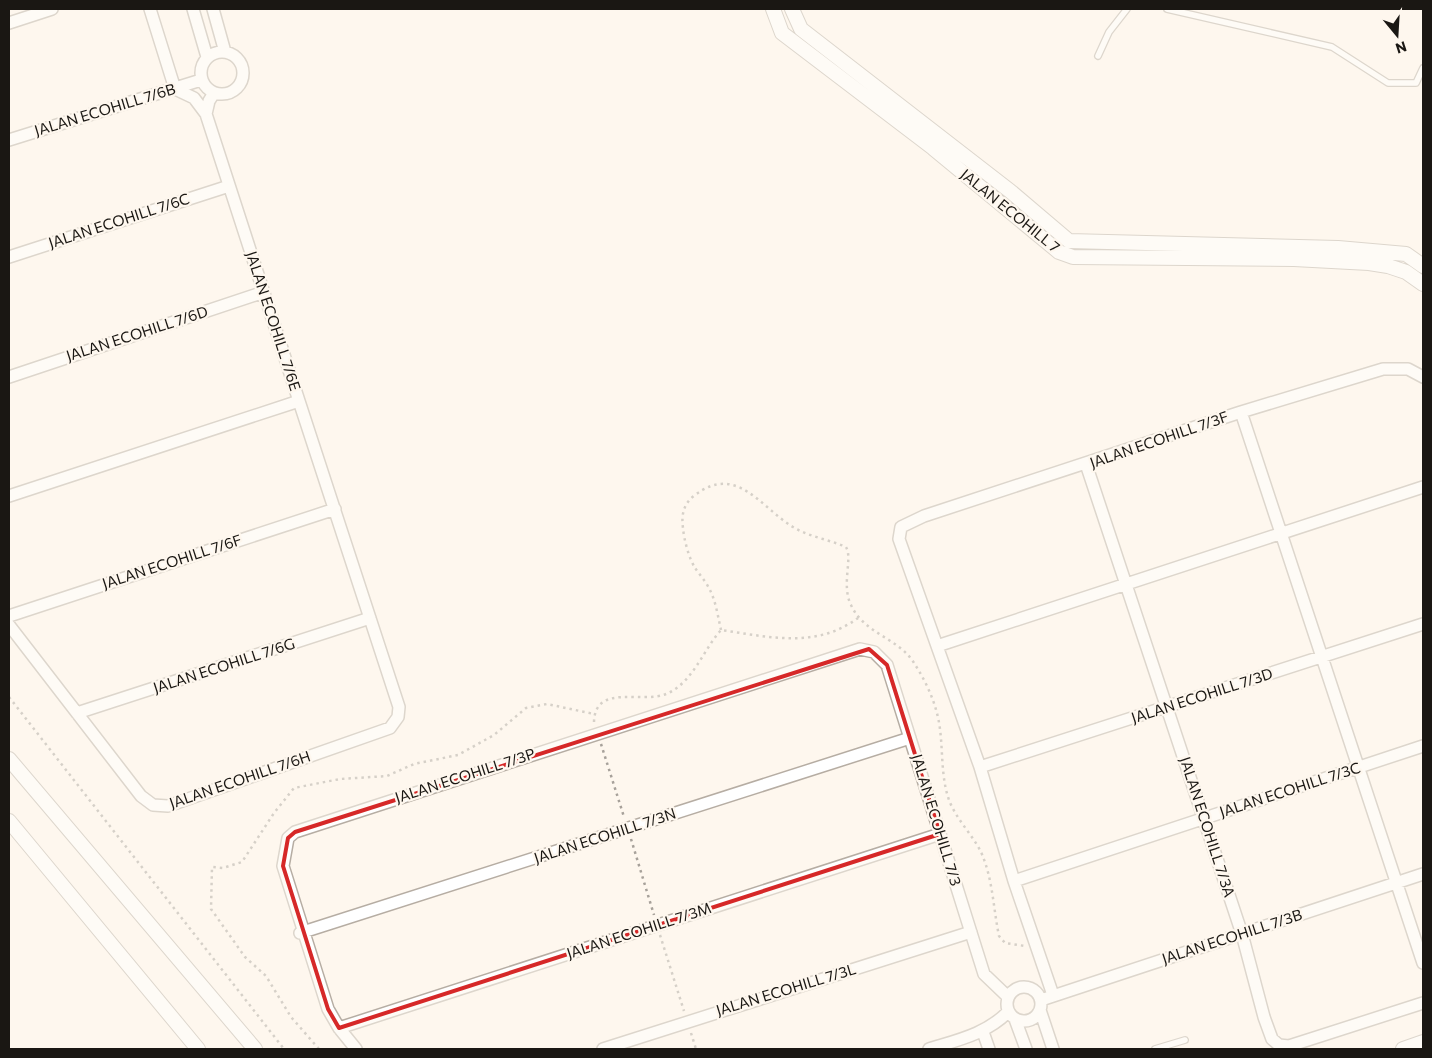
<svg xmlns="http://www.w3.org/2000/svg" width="1432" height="1058" viewBox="0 0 1432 1058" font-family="Commissioner,sans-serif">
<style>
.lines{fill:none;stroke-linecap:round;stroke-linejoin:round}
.service-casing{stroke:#b6ada3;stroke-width:8}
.minor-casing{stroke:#b6ada3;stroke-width:14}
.tertiary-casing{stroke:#b6ada3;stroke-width:16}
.path{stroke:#a7a19a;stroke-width:2.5;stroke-dasharray:2.5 4;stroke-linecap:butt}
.service{stroke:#fff;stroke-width:5.5}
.minor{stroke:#fff;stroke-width:11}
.tertiary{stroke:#fff;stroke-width:14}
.marked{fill:none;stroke:#d62828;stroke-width:4;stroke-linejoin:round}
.labels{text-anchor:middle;stroke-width:4.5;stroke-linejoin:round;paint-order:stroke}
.street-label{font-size:15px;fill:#1a1713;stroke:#fef7ee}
</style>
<rect width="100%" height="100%" fill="#fef7ee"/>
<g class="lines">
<defs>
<path id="service" d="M 1167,9 L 1332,47 L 1388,83 L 1416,83 L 1423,68
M 1098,56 L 1109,32 L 1127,9
M 1155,1049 L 1185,1040"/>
<path id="minor" d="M 150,9 L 175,89 L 194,98 L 206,114
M 193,9 L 207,57
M 213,9 L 225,52
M 9,23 L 52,9
M201 73a21 21 0 1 1 42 0a21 21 0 1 1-42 0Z
M 9,140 L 201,80
M 9,257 L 229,186
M 9,377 L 264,292
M 1241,412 L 1423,963
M 1086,464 L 1242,934 L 1264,1017 L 1272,1039 L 1279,1045 L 1289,1046 L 1423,1003
M 9,496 L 299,401 L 206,114 L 209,101 L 214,93
M 9,616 L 335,509
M 9,625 L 141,796 L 153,805 L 168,806 L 390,728 L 398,717 L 399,707 L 299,401
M 937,646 L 1423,487
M 77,713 L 370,618
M 980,767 L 1423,624
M 1014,881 L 1423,746
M 300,933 L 910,738
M1007 1004a17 17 0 1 1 34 0a17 17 0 1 1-34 0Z
M 1053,995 L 1014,881 L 980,767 L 899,539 L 901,527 L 924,516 L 1241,412 L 1383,369 L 1408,369 L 1423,377
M 1041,1000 L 1423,874
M 1040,1010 L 1053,1049
M 1015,1019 L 1026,1049
M 339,1028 L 940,834
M 983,1032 L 989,1049
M 356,1049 L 339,1028 L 328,1009 L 283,866 L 288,838 L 295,832 L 860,649 L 874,652 L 887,665 L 984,974 L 1008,997
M 603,1049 L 971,932
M 929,1049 C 958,1040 986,1034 1008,1012"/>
<path id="tertiary" d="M 773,9 L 782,33 L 933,148 L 1059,252 L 1073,257 L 1294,259 L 1369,263 L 1388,266 L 1406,272 L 1423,284
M 792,9 L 801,29 L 1010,191 L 1069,241 L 1338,248 L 1406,254 L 1423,266
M 9,759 L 255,1049
M 9,821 L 198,1049
M 1403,1049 L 1423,1042"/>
</defs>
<!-- service casing -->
<use href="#service" class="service-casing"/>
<!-- minor casing -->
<use href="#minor" class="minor-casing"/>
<!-- tertiary casing -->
<use href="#tertiary" class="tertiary-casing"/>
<!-- path -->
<path class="path" d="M 721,630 C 718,617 716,602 710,590 C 706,582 700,575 695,568 C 689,558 684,540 683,528 C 681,514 684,503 695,495 C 737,463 761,508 793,527 C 809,537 828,539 846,547 C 853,558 841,585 851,605 C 864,634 899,638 914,663 C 927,683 937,705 940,729 C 943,753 941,777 949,800 C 956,819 972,834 981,852 C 993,879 993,907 999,936 L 1005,943 L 1025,946
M 9,697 L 284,1049
M 594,722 C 595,683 642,704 666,694 C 693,683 703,650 721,630 C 769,637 816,649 858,618
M 601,744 L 624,817
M 631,839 L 654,915
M 660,935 L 684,1011
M 691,1033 L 696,1049
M 319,1049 L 291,1017 L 266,976 L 245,957 L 211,909 L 212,867 L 223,868 L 242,862 L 274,813 L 294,788 L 340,779 L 387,776 L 414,764 L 458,755 L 494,735 L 526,708 L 547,704 L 594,714"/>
<!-- service -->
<use href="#service" class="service"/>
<!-- minor -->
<use href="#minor" class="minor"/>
<!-- tertiary -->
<use href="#tertiary" class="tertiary"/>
</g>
<!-- marked area -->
<path d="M0 0H1432V1058H0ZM 869,649 L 887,665 L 940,834 L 339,1028 L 328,1009 L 283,866 L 288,838 L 295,832 Z" fill="#fef7ee" fill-opacity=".55" fill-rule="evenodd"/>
<path class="marked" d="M 869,649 L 887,665 L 940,834 L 339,1028 L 328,1009 L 283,866 L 288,838 L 295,832 Z"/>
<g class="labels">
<!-- street labels -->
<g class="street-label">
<text transform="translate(105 110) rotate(-17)" y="5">JALAN ECOHILL 7/6B</text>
<text transform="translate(1010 211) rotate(39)" y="5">JALAN ECOHILL 7</text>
<text transform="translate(119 221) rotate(-18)" y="5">JALAN ECOHILL 7/6C</text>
<text transform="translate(273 321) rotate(72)" y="5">JALAN ECOHILL 7/6E</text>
<text transform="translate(137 334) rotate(-18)" y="5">JALAN ECOHILL 7/6D</text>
<text transform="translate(1159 440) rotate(-19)" y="5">JALAN ECOHILL 7/3F</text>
<text transform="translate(172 562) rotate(-18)" y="5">JALAN ECOHILL 7/6F</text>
<text transform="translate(224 666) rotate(-18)" y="5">JALAN ECOHILL 7/6G</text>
<text transform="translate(1202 696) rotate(-18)" y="5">JALAN ECOHILL 7/3D</text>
<text transform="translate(465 776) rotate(-18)" y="5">JALAN ECOHILL 7/3P</text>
<text transform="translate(240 780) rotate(-19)" y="5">JALAN ECOHILL 7/6H</text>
<text transform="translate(1290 790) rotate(-18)" y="5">JALAN ECOHILL 7/3C</text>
<text transform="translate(936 820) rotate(73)" y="5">JALAN ECOHILL 7/3</text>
<text transform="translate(1207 827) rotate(72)" y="5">JALAN ECOHILL 7/3A</text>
<text transform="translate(605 836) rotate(-18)" y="5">JALAN ECOHILL 7/3N</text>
<text transform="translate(639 931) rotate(-18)" y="5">JALAN ECOHILL 7/3M</text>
<text transform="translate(1232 937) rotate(-18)" y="5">JALAN ECOHILL 7/3B</text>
<text transform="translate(786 990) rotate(-17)" y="5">JALAN ECOHILL 7/3L</text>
</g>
</g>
<!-- border -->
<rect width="1432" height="1058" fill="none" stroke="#1a1713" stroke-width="20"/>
<!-- north arrow -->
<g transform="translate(1397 35) rotate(162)" stroke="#fef7ee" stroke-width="4" paint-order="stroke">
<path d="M0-4L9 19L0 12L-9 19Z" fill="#1a1713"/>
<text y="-8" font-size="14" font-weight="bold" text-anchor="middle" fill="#1a1713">N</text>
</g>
</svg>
